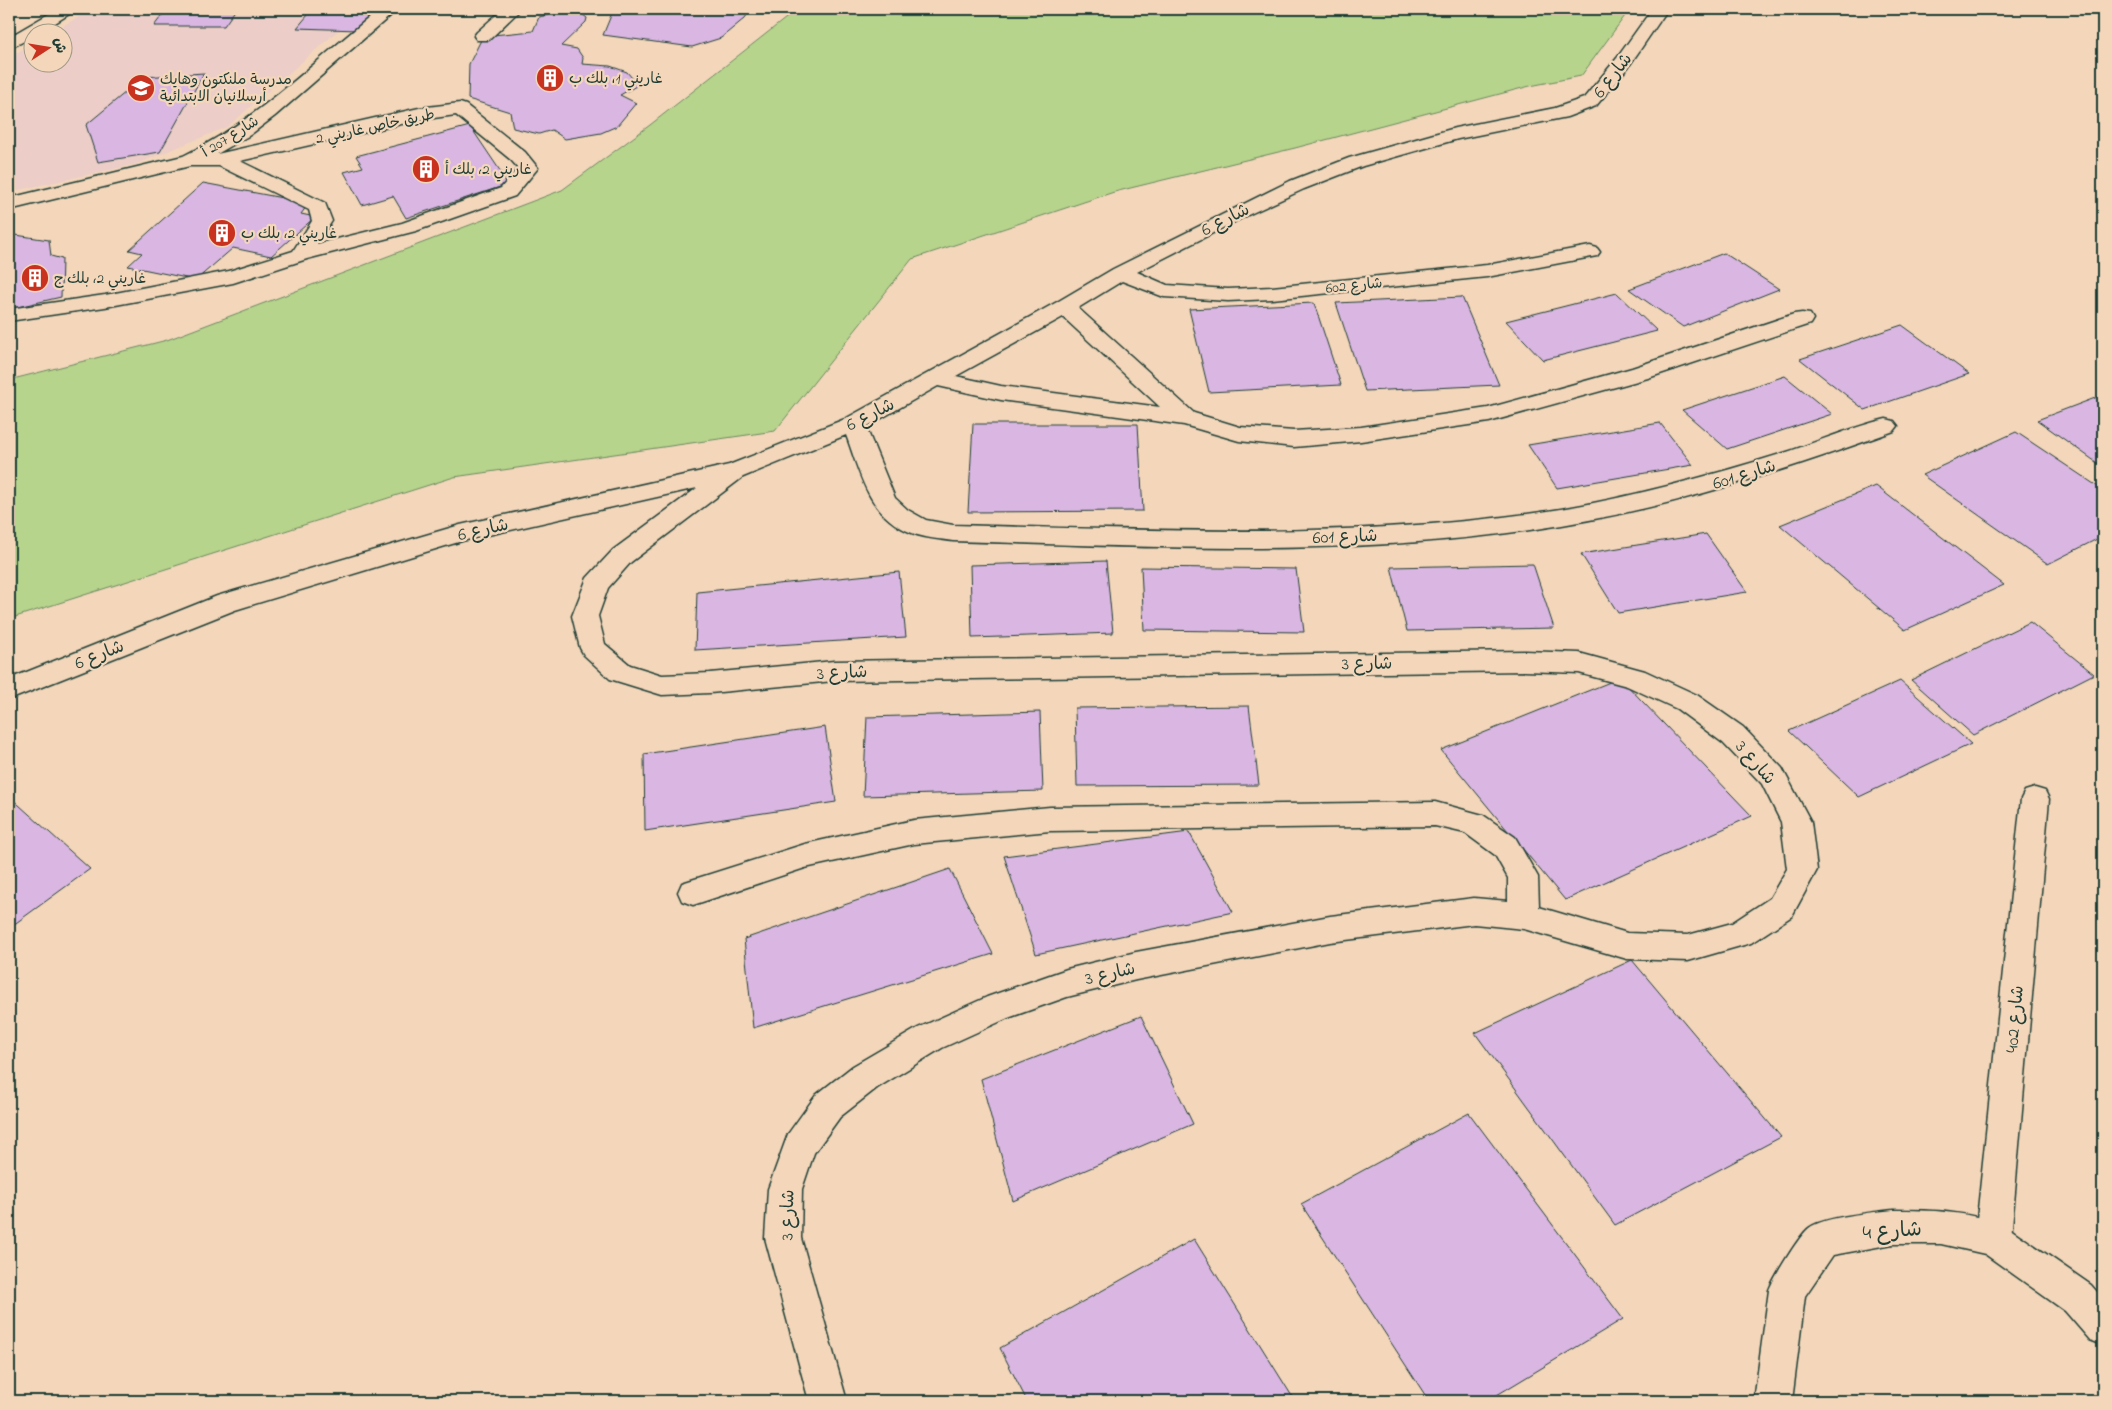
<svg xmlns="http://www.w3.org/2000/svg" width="2112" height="1410" viewBox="0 0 2112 1410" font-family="'Indie Flower','Playpen Sans Arabic',sans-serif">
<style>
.built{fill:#eccdc7}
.green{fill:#b7d48c;stroke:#6b8860}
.building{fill:#dab7e2;stroke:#1f3d34}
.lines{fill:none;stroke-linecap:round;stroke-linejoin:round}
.lane-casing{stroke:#1f3d34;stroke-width:3}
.street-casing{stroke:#1f3d34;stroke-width:3}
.secondary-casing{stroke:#1f3d34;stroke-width:3}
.lane{fill:#f4d7bb;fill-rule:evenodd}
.street{fill:#f4d7bb;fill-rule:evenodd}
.secondary{fill:#f4d7bb;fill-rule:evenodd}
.labels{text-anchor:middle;stroke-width:4.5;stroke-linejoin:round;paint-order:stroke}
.far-poi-label{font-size:15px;fill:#1f3d34;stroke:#f4d7bb;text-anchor:start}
.far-street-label{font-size:15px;fill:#1f3d34;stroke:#f4d7bb}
.street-label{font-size:18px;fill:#1f3d34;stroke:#f4d7bb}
.near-street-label{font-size:21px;fill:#1f3d34;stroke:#f4d7bb}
</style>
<rect width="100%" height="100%" fill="#f4d7bb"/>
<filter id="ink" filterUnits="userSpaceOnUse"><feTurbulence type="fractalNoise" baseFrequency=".02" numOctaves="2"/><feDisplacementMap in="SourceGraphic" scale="10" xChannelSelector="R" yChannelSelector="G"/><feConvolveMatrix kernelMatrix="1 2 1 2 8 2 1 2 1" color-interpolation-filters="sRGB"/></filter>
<g filter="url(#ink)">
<!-- built -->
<path class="built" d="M 93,9 L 363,9 L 227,127 L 137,164 L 9,192 L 9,57 L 32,44 L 32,62 L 62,62 L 62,32 L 52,32 Z"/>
<!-- green -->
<path class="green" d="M 795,9 L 1630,9 L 1581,76 L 1530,86 L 1295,148 L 1114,192 L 912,259 L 775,431 L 454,477 L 9,619 L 9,380 L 167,340 L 562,190 L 650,125 L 795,11 Z"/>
<!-- building -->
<path class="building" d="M 167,9 L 236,9 L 224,26 L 154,26 Z
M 313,9 L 375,9 L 358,30 L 297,28 Z
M 620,9 L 751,9 L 745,18 L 721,38 L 692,47 L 603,35 L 612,13 Z
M 561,12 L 582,14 L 587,18 L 586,22 L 561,46 L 577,49 L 583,58 L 582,64 L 610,66 L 627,72 L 638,85 L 620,95 L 636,103 L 617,126 L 601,133 L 565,139 L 552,130 L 539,134 L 513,128 L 510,112 L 468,99 L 469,64 L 483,36 L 533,31 L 539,17 Z
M 204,73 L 160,152 L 98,162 L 86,125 L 144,77 Z
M 470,126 L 509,184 L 406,218 L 393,196 L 362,205 L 344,172 L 363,167 L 356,156 Z
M 203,183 L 309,203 L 301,214 L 315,217 L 271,256 L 233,248 L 196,280 L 128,266 L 142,253 L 129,250 Z
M 9,234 L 49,240 L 51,256 L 62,259 L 61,297 L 9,309 Z
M 1724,253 L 1779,289 L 1683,327 L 1629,289 Z
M 1617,293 L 1657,331 L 1543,360 L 1506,321 Z
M 1462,297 L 1499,385 L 1365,391 L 1336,303 Z
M 1314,303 L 1341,385 L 1209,392 L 1189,309 Z
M 1902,325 L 1969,374 L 1865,410 L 1800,359 Z
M 1785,376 L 1832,414 L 1727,449 L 1682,410 Z
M 2103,395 L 2103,467 L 2037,420 Z
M 1660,423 L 1693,465 L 1557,488 L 1528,445 Z
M 973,424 L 1138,424 L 1143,511 L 968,512 Z
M 2016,432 L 2103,490 L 2103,536 L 2048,564 L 1922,475 Z
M 1876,486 L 2004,585 L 1905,630 L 1780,525 Z
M 1706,534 L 1747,592 L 1618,613 L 1581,554 Z
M 1106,561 L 1113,633 L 972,638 L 970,565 Z
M 1533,564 L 1554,628 L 1407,631 L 1391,567 Z
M 1141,567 L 1296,569 L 1304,632 L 1144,630 Z
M 899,572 L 906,637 L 695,650 L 697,592 Z
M 2030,622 L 2094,674 L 1973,735 L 1911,680 Z
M 1620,678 L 1752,816 L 1565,900 L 1441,750 Z
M 1900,681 L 1971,744 L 1859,797 L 1789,731 Z
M 1249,706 L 1259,785 L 1077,786 L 1075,708 Z
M 1040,712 L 1043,791 L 863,796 L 867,717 Z
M 825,727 L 836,802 L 645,831 L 644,754 Z
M 9,796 L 90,869 L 9,928 Z
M 1189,832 L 1233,912 L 1036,954 L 1004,856 Z
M 950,869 L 993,954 L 753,1028 L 744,939 Z
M 1632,960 L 1781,1137 L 1615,1225 L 1475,1033 Z
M 1141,1016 L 1193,1124 L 1013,1201 L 981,1079 Z
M 1469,1113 L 1623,1319 L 1487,1401 L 1429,1401 L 1301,1204 Z
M 1194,1239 L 1295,1401 L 1027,1401 L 1000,1348 Z"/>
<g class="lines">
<defs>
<path id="lane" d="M 57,9 L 77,9 L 41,32 L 32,32 L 32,37 L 9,49 L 9,37 Z
M 2035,788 L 2045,791 L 2049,799 L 2011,1238 L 2006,1250 L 1993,1255 L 1980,1250 L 1975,1238 L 2021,799 L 2025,791 Z"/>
<path id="street" d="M 380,9 L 398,9 L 275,116 L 250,135 L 217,154 L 419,108 L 460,103 L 466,105 L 525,152 L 538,168 L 515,196 L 416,231 L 307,259 L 233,283 L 105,307 L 9,321 L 9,309 L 105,295 L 229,271 L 293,251 L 312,221 L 309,210 L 219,166 L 190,166 L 9,210 L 9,198 L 183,156 C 259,120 315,60 380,9 ZM 456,115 L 511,160 L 518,168 L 501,188 L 402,223 L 317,244 L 332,221 L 325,203 L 240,161 L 419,120 Z
M 503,9 L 521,9 L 489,40 L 477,40 L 474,36 L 477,32 Z
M 1652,9 L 1668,9 L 1629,66 L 1596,106 L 1567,117 L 1458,139 L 1363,166 L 1304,189 L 1250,214 L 1137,272 L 1167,285 L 1228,289 L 1272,287 L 1487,265 L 1590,246 L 1597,248 L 1600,252 L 1597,256 L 1487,277 L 1272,299 L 1228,301 L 1164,297 L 1122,281 L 1078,308 L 1194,413 L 1240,427 L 1294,431 L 1361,427 L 1488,408 L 1632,368 L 1794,314 L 1802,313 L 1810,314 L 1813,319 L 1810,324 L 1648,378 L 1489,422 L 1361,441 L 1294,447 L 1239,441 L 1184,425 L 1001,400 L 938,386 L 866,427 L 895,498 L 908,510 L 926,520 L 953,525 C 1155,530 1360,541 1561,509 C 1638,496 1713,475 1787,452 C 1820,441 1852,427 1886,419 L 1894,421 L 1898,426 L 1894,431 C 1786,470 1676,506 1562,525 C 1361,559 1155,547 953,541 C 940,539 924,538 912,533 C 868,516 861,475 846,435 L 743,477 L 631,562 L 608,588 L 598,616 L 605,644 L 630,665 L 662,675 L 710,673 L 834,661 L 1525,651 L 1579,653 L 1645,671 L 1697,695 L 1743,727 L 1782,768 L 1811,822 L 1817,870 L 1792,916 L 1751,943 L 1688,961 L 1627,959 L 1524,929 L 1474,924 L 1330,942 L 1136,980 L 1067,997 L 1008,1018 L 942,1048 L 877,1088 L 840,1117 L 814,1153 L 802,1189 L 801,1238 L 847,1401 L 809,1401 L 765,1238 L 768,1189 L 788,1134 L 816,1095 L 853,1066 L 918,1028 L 987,997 L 1067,969 L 1136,952 L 1330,916 L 1474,898 L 1508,901 L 1508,878 L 1495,855 L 1465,833 L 1435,826 L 1050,831 L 914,844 L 805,868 L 693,905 L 682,901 L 678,892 L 682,883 L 805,844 L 914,820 L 1050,807 L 1435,802 L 1483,815 L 1515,837 L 1538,877 L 1539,907 L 1627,933 L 1688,935 L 1732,923 L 1770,898 L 1787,869 L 1781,822 L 1762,784 L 1723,743 L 1677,709 L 1627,686 L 1579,673 L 1525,671 L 834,681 L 710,693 L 662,695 L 610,679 L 584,655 L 580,648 L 572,616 L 587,578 L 613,550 L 697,488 L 462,541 L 235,610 L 9,700 L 9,679 L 217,596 L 460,525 L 729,465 L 845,419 L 1057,302 L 1113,269 L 1290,181 L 1349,158 L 1455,128 L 1555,108 L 1584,98 L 1617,58 ZM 1063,317 L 1160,407 L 1001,386 L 956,376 Z"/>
<path id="secondary" d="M 1893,1210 C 1931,1210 1969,1211 2006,1226 L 2091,1285 L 2103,1299 L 2103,1345 L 2090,1340 L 2065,1311 L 1985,1254 L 1941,1244 L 1893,1244 L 1833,1255 L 1805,1296 L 1792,1401 L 1754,1401 L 1769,1290 C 1774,1277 1799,1236 1809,1228 C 1822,1217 1875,1212 1893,1210 Z"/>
</defs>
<!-- lane casing -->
<use href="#lane" class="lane-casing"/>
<!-- street casing -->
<use href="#street" class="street-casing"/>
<!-- secondary casing -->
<use href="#secondary" class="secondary-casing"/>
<!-- lane -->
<use href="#lane" class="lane"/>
<!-- street -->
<use href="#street" class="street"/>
<!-- secondary -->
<use href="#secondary" class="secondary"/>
</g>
</g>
<!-- icons -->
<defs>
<symbol id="building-disc" viewBox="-11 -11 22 22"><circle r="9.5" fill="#c8321e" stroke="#f4d7bb"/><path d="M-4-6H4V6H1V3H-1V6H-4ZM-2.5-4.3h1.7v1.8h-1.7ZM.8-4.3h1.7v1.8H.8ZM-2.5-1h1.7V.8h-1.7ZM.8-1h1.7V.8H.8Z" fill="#fff"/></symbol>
<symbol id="school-disc" viewBox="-11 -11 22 22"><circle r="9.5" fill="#c8321e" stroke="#f4d7bb"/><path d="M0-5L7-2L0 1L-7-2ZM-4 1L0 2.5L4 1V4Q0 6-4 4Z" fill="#fff"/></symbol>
</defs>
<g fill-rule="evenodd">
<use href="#building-disc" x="534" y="62" width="32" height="32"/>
<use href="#school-disc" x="125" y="72" width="32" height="32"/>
<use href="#building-disc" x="410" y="153" width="32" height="32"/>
<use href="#building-disc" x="206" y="217" width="32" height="32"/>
<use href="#building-disc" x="19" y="262" width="32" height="32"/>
</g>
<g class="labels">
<!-- far-poi labels -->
<g class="far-poi-label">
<text x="569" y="83">غاريني 1، بلك ب</text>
<text x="160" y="84">مدرسة ملنكتون وهايك<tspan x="160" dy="17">أرسلانيان الابتدائية</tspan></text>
<text x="445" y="174">غاريني 2، بلك أ</text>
<text x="241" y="238">غاريني 2، بلك ب</text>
<text x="54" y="283">غاريني 2، بلك ج</text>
</g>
<!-- far-street labels -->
<g class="far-street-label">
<text transform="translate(375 126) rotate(-12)" y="5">طريق خاص غاريني 2</text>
<text transform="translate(230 136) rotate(-32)" y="5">شارع 207 أ</text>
<text transform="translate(1354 285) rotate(-6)" y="5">شارع 602</text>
</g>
<!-- street labels -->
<g class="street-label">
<text transform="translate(1612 75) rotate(-52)" y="6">شارع 6</text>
<text transform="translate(1225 219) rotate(-27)" y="6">شارع 6</text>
<text transform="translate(870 414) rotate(-27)" y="6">شارع 6</text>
<text transform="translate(1744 474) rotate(-17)" y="6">شارع 601</text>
<text transform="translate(483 529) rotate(-13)" y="6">شارع 6</text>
<text transform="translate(1345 536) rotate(-2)" y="6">شارع 601</text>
<text transform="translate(99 654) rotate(-22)" y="6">شارع 6</text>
<text transform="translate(1367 663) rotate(-1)" y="6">شارع 3</text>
<text transform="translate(842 672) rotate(-3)" y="6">شارع 3</text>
<text transform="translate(1756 762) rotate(49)" y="6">شارع 3</text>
<text transform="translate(1110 973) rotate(-13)" y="6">شارع 3</text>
<text transform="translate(2014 1019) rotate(-85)" y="6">شارع 402</text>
<text transform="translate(787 1215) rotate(-89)" y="6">شارع 3</text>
</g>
<!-- near-street labels -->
<g class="near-street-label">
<text transform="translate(1892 1230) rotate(-4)" y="7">شارع 4</text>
</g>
</g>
<!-- margin -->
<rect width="2112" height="1410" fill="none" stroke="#f4d7bb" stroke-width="30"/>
<rect x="15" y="15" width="2082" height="1380" fill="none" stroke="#1f3d34" stroke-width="2" filter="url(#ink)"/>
<!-- north arrow -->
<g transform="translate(48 48) rotate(78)"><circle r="24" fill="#f4d7bb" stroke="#9f9985"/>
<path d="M0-4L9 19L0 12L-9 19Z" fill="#c8321e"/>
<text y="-8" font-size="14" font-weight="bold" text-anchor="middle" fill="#1f3d34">ش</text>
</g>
</svg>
